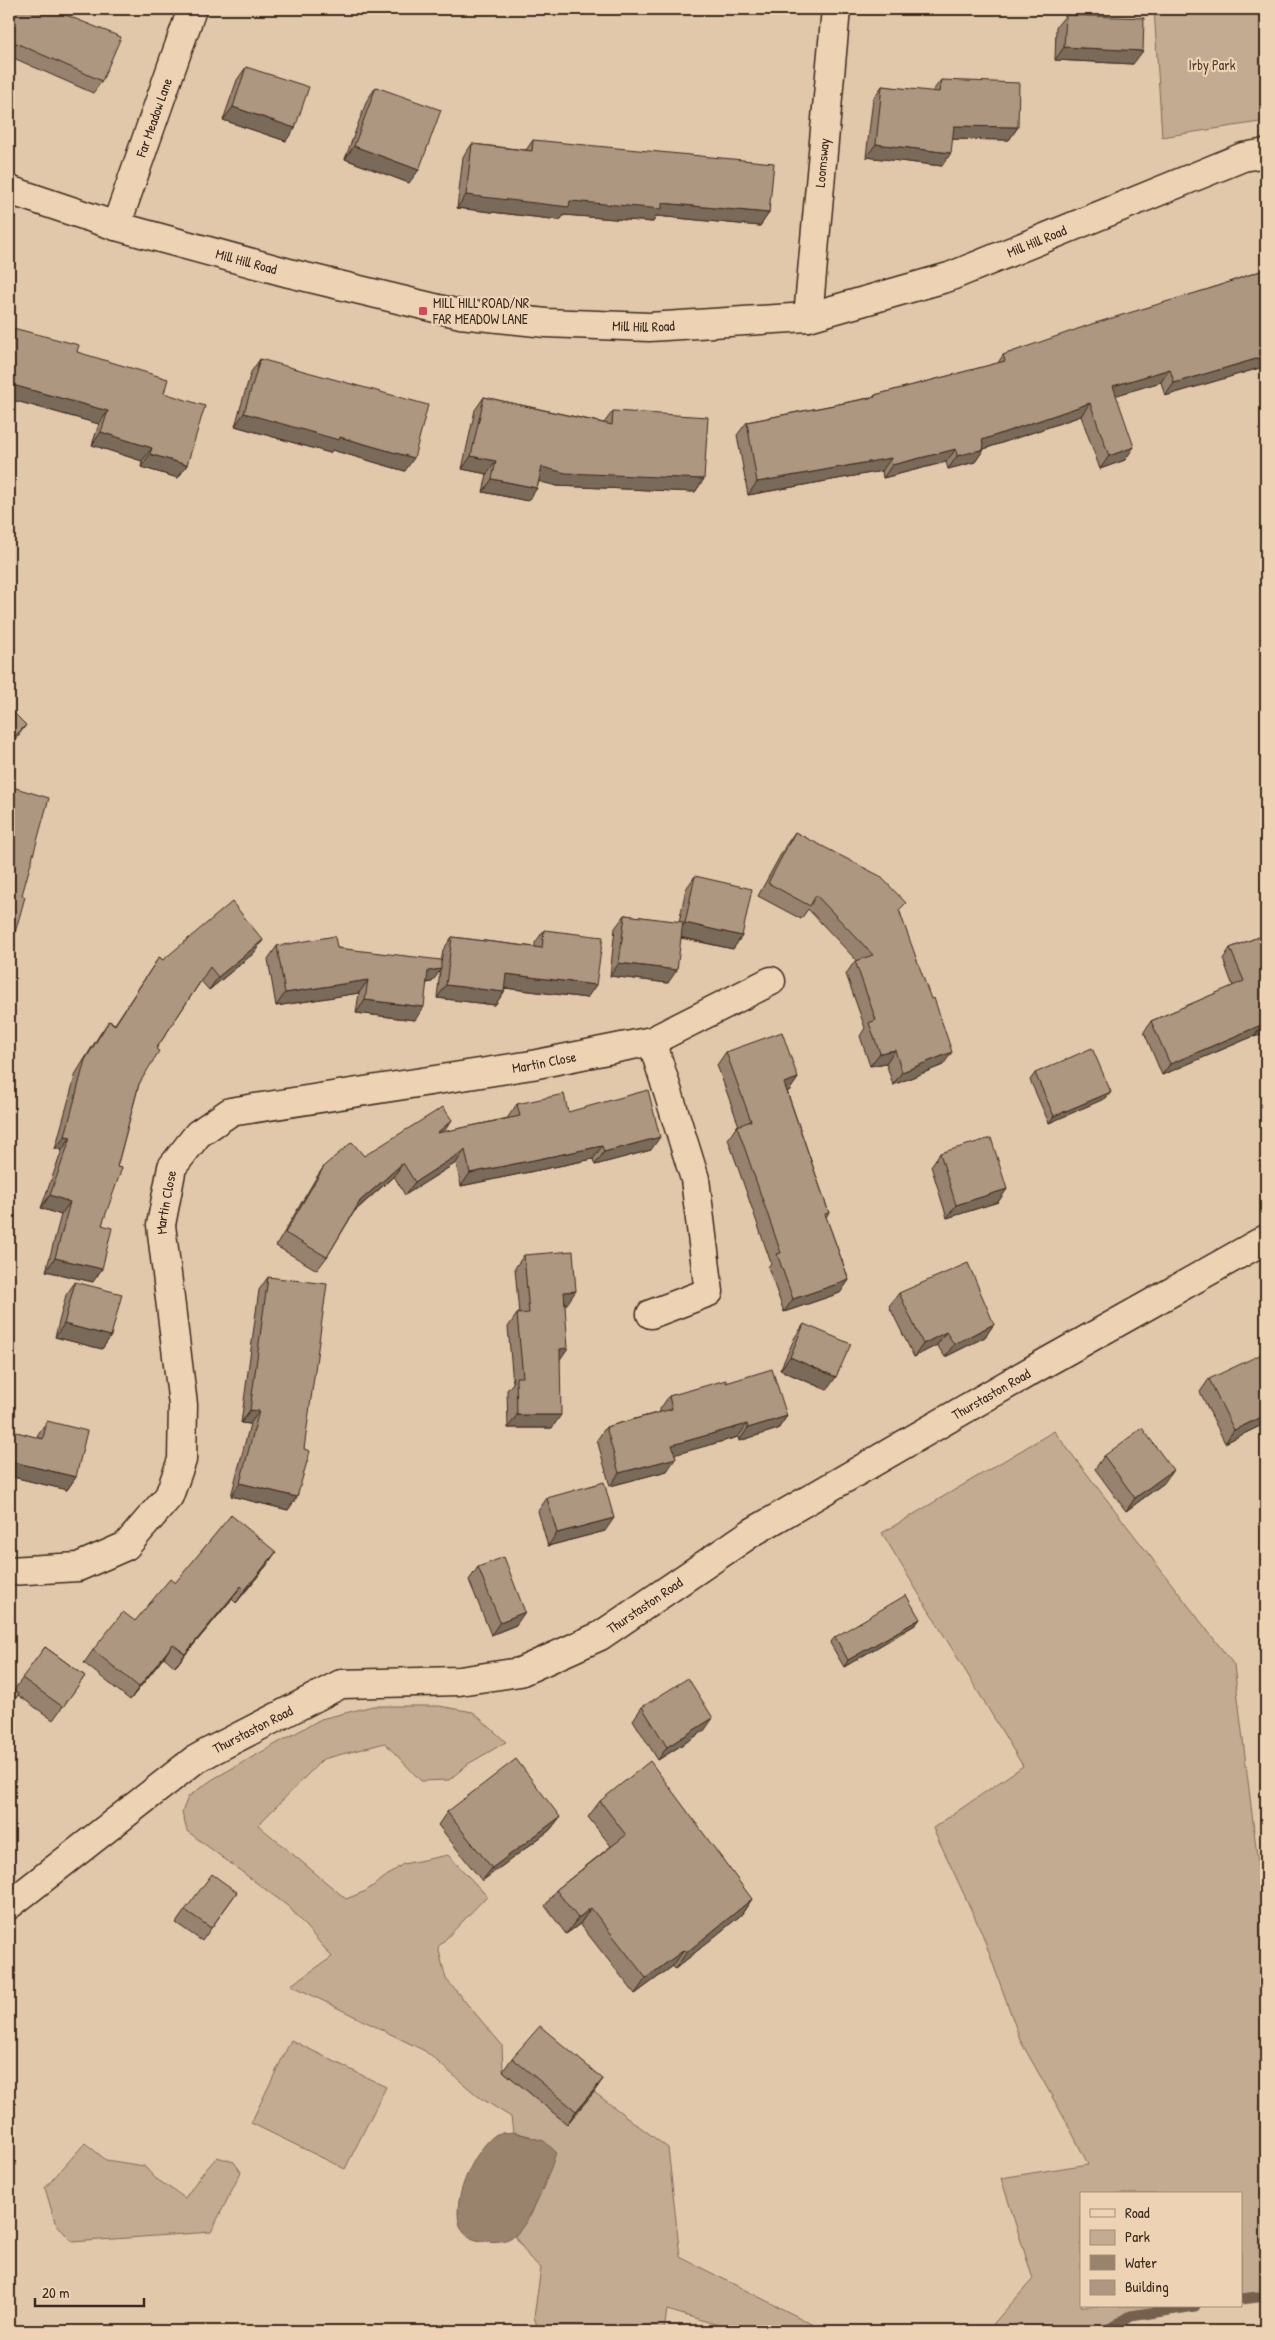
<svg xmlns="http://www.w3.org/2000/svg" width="1275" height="2340" viewBox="0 0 1275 2340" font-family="'Patrick Hand',sans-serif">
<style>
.green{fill:#c3ab91;stroke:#7f6a58}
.water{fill:#9a836d;stroke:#745f4d}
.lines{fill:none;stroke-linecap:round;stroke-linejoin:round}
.stream{stroke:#745f4d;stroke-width:11}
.minor-casing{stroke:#3b2a1e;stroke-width:31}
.minor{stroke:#edd2b4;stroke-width:28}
.wall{fill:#96826e;stroke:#3b2a1e}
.shaded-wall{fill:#7a6a5a;stroke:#3b2a1e}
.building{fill:#ae9780;stroke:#3b2a1e}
.poi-dot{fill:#d1495b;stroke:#edd2b4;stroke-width:2}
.labels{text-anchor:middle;stroke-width:4.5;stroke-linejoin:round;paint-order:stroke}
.park-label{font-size:14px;fill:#4f3d2f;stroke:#edd2b4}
.street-label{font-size:14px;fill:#3b2a1e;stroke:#edd2b4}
.poi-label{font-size:14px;fill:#3b2a1e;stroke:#edd2b4;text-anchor:start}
</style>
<rect width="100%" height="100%" fill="#e2c8ab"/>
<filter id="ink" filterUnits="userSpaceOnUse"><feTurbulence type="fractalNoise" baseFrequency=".02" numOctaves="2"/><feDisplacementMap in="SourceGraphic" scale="10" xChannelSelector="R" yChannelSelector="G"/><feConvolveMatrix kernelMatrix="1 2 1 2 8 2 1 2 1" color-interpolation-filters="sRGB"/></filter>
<g filter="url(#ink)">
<!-- green -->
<path class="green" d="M 1154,9 L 1266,9 L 1266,121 L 1162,137 Z
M 1054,1431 L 1234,1665 L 1266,1930 L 1266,2296 L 1241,2299 L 1241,2194 L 1081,2194 L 1081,2306 L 1195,2306 L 1131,2316 L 1106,2331 L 987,2331 L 1033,2279 L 1001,2178 L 1088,2164 L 1067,2123 L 1021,2042 L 982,1933 L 933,1828 L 1023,1766 L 882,1533 Z
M 373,1706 L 439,1706 L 473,1712 L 506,1742 L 468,1764 L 449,1780 L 421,1781 L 385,1743 L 323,1759 L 258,1825 L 346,1899 L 366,1891 L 403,1864 L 448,1855 L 487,1896 L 438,1947 L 446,1979 L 502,2045 L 503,2071 L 567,2124 L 594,2092 L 668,2148 L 680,2257 L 826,2331 L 739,2331 L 667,2310 L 664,2331 L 539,2331 L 534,2317 L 541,2268 L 529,2257 L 515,2236 L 531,2215 L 540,2192 L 530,2136 L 513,2132 L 511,2117 L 479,2097 L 425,2051 L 291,1985 L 332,1957 L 289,1907 L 187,1831 L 182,1812 L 188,1797 L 213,1779 L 321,1719 Z
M 291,2040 L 386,2087 L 345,2169 L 251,2123 Z
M 85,2143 L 106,2160 L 144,2166 L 155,2178 L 185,2198 L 201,2175 L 217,2157 L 234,2162 L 241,2172 L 211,2232 L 72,2242 L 55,2222 L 45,2188 Z"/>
<!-- water -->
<path class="water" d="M 513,2132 L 544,2141 L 556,2152 C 551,2171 529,2226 514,2236 C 505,2242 495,2242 485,2241 C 476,2241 467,2238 462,2230 C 448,2206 473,2151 495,2135 C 499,2132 508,2133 513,2132 Z"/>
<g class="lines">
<!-- stream -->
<path class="stream" d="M 1241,2299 L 1266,2296
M 1106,2331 L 1131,2316 L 1195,2306"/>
<defs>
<g id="minor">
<path id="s1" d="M 9,190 L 116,226 L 289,273 L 460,314 L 546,323 L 649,327 L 808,317 L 949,277 L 1243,157 L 1266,153"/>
<path id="s2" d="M 116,226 L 192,9"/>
<path id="s3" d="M 808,317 L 836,9"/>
<path d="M 651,1314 L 709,1292 L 695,1179 L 652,1041"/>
<path id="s4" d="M 9,1571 L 78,1567 L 126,1546 L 169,1496 L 182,1460 L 183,1405 L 161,1225 L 172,1167 L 198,1134 L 230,1112 L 532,1065 L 652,1041 L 771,981"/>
<path id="s5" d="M 9,1905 L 193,1761 L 209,1752 L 341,1684 L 459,1681 L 520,1672 L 600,1636 L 751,1533 L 1036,1368 L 1266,1239"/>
</g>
</defs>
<!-- minor casing -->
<use href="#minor" class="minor-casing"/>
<!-- minor -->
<use href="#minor" class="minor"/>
</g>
<!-- wall -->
<path class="wall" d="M 9,9 L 102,81 L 93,93 L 9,56 Z
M 1066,15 L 1133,64 L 1055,60 L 1056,27 Z
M 246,67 L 286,141 L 223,120 L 237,80 Z
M 941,80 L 1018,127 L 1009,140 L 952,139 L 942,166 L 866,157 L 873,99 L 882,86 L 932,92 Z
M 376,87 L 409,183 L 345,159 L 367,100 Z
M 533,140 L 769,213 L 760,226 L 656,216 L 653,222 L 564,215 L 560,220 L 457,208 L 463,157 L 472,144 L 526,150 Z
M 1266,269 L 1266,378 L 1263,367 L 1165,396 L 1161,382 L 1116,395 L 1125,460 L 1100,469 L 1081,416 L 984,449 L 975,462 L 948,469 L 946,462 L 883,478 L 882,471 L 748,495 L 737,435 L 747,422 L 874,397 L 875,395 L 998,363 L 1003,355 L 1212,288 Z
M 9,327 L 77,352 L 164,393 L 187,465 L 178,478 L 141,467 L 142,461 L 92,445 L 99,424 L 9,399 Z
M 260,359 L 405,471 L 332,450 L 330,453 L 235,426 L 251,372 Z
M 484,397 L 604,423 L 613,411 L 704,479 L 695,492 L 557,486 L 539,481 L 537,488 L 528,501 L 483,492 L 487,474 L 462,469 L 475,410 Z
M 795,832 L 900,912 L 943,1065 L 893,1085 L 886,1063 L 870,1066 L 860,1036 L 865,1028 L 846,974 L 855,961 L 857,961 L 808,909 L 801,919 L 758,896 L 786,845 Z
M 695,876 L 742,936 L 733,949 L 681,938 L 668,983 L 610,976 L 615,928 L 625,915 L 679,922 L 686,889 Z
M 544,930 L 587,998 L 505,988 L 504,992 L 495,1005 L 437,998 L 440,970 L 432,982 L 427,983 L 415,1020 L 356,1013 L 359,993 L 276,1006 L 268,959 L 277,946 L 337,948 L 441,963 L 443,950 L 452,937 L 535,947 L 535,943 Z
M 1266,934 L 1266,1033 L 1254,1037 L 1254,1036 L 1162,1075 L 1144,1032 L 1151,1021 L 1233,986 L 1223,959 L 1230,948 Z
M 263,940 L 254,953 L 209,990 L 201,981 L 156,1049 L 139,1084 L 117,1167 L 102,1225 L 93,1282 L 46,1271 L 61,1215 L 41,1208 L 62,1150 L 55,1149 L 76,1073 L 100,1034 L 109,1021 L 115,1024 L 159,957 L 163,960 Z
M 726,1052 L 798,1078 L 789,1091 L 787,1091 L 829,1213 L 826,1217 L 849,1280 L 840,1293 L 784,1312 L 768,1267 L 771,1263 L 728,1139 L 737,1126 L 739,1126 L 717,1065 Z
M 1035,1073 L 1111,1092 L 1106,1098 L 1049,1123 L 1030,1080 Z
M 517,1104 L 568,1112 L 651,1150 L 595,1165 L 593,1159 L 461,1186 L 456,1163 L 405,1195 L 394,1176 L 354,1212 L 327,1257 L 317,1270 L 276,1246 L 316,1178 L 325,1165 L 364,1156 L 444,1132 L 508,1118 L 508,1117 Z
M 940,1153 L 1007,1189 L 998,1202 L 947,1218 L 931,1166 Z
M 524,1255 L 567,1304 L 565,1304 L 560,1360 L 552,1428 L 508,1428 L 507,1390 L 513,1383 L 508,1327 L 517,1314 L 519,1314 L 515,1268 Z
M 268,1277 L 304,1449 L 297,1497 L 288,1510 L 231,1496 L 250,1424 L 241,1423 L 259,1290 Z
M 75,1282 L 111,1336 L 102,1349 L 55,1337 L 66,1295 Z
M 899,1293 L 994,1324 L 985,1337 L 945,1357 L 937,1345 L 914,1357 L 889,1306 Z
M 804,1324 L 827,1390 L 780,1370 L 795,1337 Z
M 1209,1379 L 1266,1423 L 1225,1443 L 1200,1392 Z
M 726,1383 L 787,1416 L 778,1429 L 739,1441 L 738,1437 L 675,1454 L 667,1471 L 610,1486 L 597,1440 L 606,1427 L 660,1412 L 660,1409 L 669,1396 Z
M 47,1421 L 76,1477 L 67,1490 L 9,1476 L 9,1430 L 37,1438 L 38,1434 Z
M 1104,1456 L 1164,1483 L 1126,1511 L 1095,1469 Z
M 547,1498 L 605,1531 L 548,1546 L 538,1511 Z
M 267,1565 L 236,1603 L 232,1599 L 175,1667 L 164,1657 L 130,1700 L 84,1663 L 93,1650 L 135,1621 L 175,1583 Z
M 478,1567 L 516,1625 L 491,1635 L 469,1580 Z
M 920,1619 L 915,1625 L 844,1667 L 830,1643 L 835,1637 Z
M 45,1647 L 85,1676 L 53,1720 L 18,1695 L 9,1708 L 9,1686 L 14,1690 Z
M 642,1707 L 704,1731 L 658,1760 L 633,1720 Z
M 600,1801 L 752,1899 L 741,1915 L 675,1969 L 673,1966 L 635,1994 L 580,1924 L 566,1934 L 545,1906 L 556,1890 L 611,1846 L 588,1817 Z
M 447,1812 L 560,1817 L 550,1830 L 482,1881 L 438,1825 Z
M 237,1892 L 202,1941 L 176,1923 L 185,1910 Z
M 512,2058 L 594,2092 L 567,2124 L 503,2071 Z"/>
<!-- shaded-wall -->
<path class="shaded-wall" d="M 349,9 L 366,9 L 363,13 Z
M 9,40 L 15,42 L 9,50 Z
M 1064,47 L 1143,51 L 1133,64 L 1055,60 Z
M 233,107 L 295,128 L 286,141 L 223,120 Z
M 954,126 L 1018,127 L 1009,140 L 944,139 Z
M 876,144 L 951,153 L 942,166 L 866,157 Z
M 354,146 L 419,170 L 409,183 L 345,159 Z
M 466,195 L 570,201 L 662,203 L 769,213 L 760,226 L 656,216 L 653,222 L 564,215 L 560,220 L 457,208 Z
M 1266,356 L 1266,362 L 1263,367 L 1165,396 L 1174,383 Z
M 1170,369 L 1161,382 L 1104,399 L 1113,386 Z
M 9,384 L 108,411 L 99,424 L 9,399 Z
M 1090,403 L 1081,416 L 978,451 L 984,449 L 975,462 L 948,469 L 957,456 L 982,440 Z
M 244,413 L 340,437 L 414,458 L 405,471 L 332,450 L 330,453 L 235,426 Z
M 101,432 L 152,448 L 142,461 L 92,445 Z
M 1134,447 L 1125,460 L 1100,469 L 1109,456 Z
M 956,449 L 946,462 L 883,478 L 892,465 Z
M 150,454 L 187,465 L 178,478 L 141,467 Z
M 471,456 L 496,461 L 487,474 L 462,469 Z
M 891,458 L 882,471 L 748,495 L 757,482 Z
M 542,467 L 704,479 L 695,492 L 557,486 L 533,480 Z
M 492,479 L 537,488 L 528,501 L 483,492 Z
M 26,725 L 18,736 L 9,745 L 9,742 Z
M 685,923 L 742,936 L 733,949 L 675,936 Z
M 263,940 L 254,953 L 209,990 L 218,977 Z
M 619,963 L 677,970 L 668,983 L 610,976 Z
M 441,969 L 432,982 L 419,984 L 428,971 Z
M 506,974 L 596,985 L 587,998 L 497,987 Z
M 368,980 L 359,993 L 276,1006 L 285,993 Z
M 446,985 L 504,992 L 495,1005 L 437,998 Z
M 365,1000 L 424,1007 L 415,1020 L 356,1013 Z
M 1261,1025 L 1254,1036 L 1162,1075 L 1170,1064 Z
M 1266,1025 L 1266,1033 L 1254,1037 L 1262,1026 Z
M 895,1050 L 886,1063 L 870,1066 L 880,1053 Z
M 952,1052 L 943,1065 L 893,1085 L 902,1072 Z
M 798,1078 L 789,1091 L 775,1096 L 784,1083 Z
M 1111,1092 L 1106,1098 L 1049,1123 L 1054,1116 Z
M 452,1120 L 443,1133 L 437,1133 Z
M 65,1136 L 71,1137 L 62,1150 L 55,1149 Z
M 660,1137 L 651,1150 L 595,1165 L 604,1152 Z
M 602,1146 L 593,1159 L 461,1186 L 470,1173 Z
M 465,1150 L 456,1163 L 405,1195 L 415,1182 Z
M 403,1163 L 394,1176 L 351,1214 L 360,1201 Z
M 1007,1189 L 998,1202 L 947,1218 L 956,1205 Z
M 50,1195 L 70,1202 L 61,1215 L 41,1208 Z
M 55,1258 L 102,1269 L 93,1282 L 46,1271 Z
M 849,1280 L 840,1293 L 784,1312 L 793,1299 Z
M 576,1291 L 567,1304 L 555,1305 L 564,1292 Z
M 64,1324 L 111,1336 L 102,1349 L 55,1337 Z
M 994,1324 L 985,1337 L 945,1357 L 954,1344 Z
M 946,1332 L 937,1345 L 914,1357 L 923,1344 Z
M 568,1348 L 559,1361 L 560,1349 Z
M 790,1357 L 836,1377 L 827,1390 L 780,1370 Z
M 250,1410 L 259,1411 L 250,1424 L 241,1423 Z
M 517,1415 L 561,1415 L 552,1428 L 508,1428 Z
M 1266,1415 L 1266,1423 L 1225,1443 L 1234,1430 Z
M 787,1416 L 778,1429 L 739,1441 L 748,1428 Z
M 747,1424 L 738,1437 L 663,1458 L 672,1445 Z
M 676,1458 L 667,1471 L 610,1486 L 619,1473 Z
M 9,1461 L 76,1477 L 67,1490 L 9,1476 Z
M 1173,1470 L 1164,1483 L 1126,1511 L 1135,1498 Z
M 240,1483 L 297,1497 L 288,1510 L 231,1496 Z
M 614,1518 L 605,1531 L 548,1546 L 557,1533 Z
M 276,1552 L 267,1565 L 236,1603 L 245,1590 Z
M 241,1586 L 232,1599 L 175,1667 L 185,1654 Z
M 525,1612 L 516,1625 L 491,1635 L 500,1622 Z
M 920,1619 L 915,1625 L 844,1667 L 848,1660 Z
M 173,1644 L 164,1657 L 130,1700 L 139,1687 Z
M 713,1718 L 704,1731 L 658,1760 L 667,1747 Z
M 560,1817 L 550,1830 L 482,1881 L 492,1868 Z
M 752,1899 L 741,1915 L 675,1969 L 686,1953 Z
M 591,1908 L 580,1924 L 566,1934 L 578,1918 Z
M 684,1950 L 673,1966 L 635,1994 L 646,1978 Z
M 603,2079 L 594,2092 L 567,2124 L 576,2111 Z"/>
<!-- building -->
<path class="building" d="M 9,9 L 51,9 L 121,37 L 102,81 L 9,40 Z
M 1066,15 L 1144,18 L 1143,51 L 1064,47 Z
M 246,67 L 309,87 L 295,128 L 233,107 Z
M 941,80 L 1019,83 L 1018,127 L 954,126 L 951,153 L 876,144 L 882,86 L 939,92 Z
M 376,87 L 441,110 L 419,170 L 354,146 Z
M 533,140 L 774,163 L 769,213 L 662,203 L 662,209 L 570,201 L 569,207 L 466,195 L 472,144 L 532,151 Z
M 1266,269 L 1266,356 L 1174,383 L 1170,369 L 1113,386 L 1134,447 L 1109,456 L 1090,403 L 982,440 L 984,449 L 957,456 L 956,449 L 892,465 L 891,458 L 757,482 L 747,422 L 875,397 L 875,395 L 1005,361 L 1003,355 L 1092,324 L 1212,288 Z
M 9,327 L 79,345 L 77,352 L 168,379 L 164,393 L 205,406 L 187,465 L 150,454 L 152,448 L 101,432 L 108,411 L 9,384 Z
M 260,359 L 428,405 L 414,458 L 340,437 L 339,440 L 244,413 Z
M 484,397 L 612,425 L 613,411 L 708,417 L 704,479 L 566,473 L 542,467 L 537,488 L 492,479 L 496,461 L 471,456 Z
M 9,708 L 26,725 L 9,742 Z
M 9,786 L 49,798 L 22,895 L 25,897 L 9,954 Z
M 795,832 L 880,876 L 906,903 L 899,910 L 931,999 L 934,998 L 952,1052 L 902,1072 L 895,1050 L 880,1053 L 869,1023 L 876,1020 L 855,961 L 873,955 L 816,895 L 810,906 L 768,883 Z
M 695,876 L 752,889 L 742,936 L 685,923 Z
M 232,902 L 263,940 L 218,977 L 210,967 L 156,1049 L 159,1051 L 139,1084 L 117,1167 L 122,1168 L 102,1225 L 112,1228 L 102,1269 L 55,1258 L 70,1202 L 50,1195 L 71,1137 L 65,1136 L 85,1060 L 109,1021 L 115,1025 L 159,957 L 163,960 Z
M 625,915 L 683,922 L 677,970 L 619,963 Z
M 544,930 L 603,937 L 596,985 L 506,974 L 504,992 L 446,985 L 452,937 L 542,948 Z
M 1266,934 L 1266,1025 L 1262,1026 L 1261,1025 L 1170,1064 L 1151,1021 L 1244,981 L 1230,948 Z
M 335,936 L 337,948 L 441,960 L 441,969 L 428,971 L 424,1007 L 365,1000 L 368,980 L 285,993 L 277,946 Z
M 782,1032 L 798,1078 L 784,1083 L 829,1213 L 825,1214 L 849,1280 L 793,1299 L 777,1254 L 781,1253 L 737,1126 L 751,1121 L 726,1052 Z
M 1092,1048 L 1111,1092 L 1054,1116 L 1035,1073 Z
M 648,1090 L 660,1137 L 604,1152 L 602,1146 L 470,1173 L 465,1150 L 415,1182 L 403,1163 L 360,1201 L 327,1257 L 285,1233 L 325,1165 L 352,1142 L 364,1156 L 443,1107 L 452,1120 L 437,1133 L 520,1116 L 517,1104 L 564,1094 L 568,1112 Z
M 991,1138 L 1007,1189 L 956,1205 L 940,1153 Z
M 573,1251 L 576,1291 L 564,1292 L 568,1348 L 560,1349 L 561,1415 L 517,1415 L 516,1377 L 523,1377 L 517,1314 L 529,1313 L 524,1255 Z
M 968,1263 L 994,1324 L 954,1344 L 946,1332 L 923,1344 L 899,1293 Z
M 268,1277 L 327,1284 L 304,1449 L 310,1451 L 297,1497 L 240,1483 L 259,1411 L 250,1410 Z
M 75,1282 L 122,1294 L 111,1336 L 64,1324 Z
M 804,1324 L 851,1344 L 836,1377 L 790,1357 Z
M 1266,1352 L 1266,1415 L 1234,1430 L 1209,1379 Z
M 772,1369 L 787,1416 L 748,1428 L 747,1424 L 672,1445 L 676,1458 L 619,1473 L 606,1427 L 672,1409 L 669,1396 L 726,1380 L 726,1383 Z
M 47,1421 L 87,1431 L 76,1477 L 9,1461 L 9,1430 L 43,1439 Z
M 1142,1428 L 1173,1470 L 1135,1498 L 1104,1456 Z
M 604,1482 L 614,1518 L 557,1533 L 547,1498 Z
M 231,1515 L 276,1552 L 245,1590 L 241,1586 L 185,1654 L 173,1644 L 139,1687 L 93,1650 L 123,1612 L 135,1621 L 170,1579 L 175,1583 Z
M 504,1557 L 525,1612 L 500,1622 L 478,1567 Z
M 906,1595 L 920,1619 L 848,1660 L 835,1637 Z
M 45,1647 L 85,1676 L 63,1707 L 22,1678 Z
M 688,1678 L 713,1718 L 667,1747 L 642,1707 Z
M 9,1686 L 19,1694 L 9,1707 Z
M 516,1759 L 560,1817 L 492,1868 L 447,1812 Z
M 650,1761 L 752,1899 L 686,1953 L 684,1950 L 646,1978 L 591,1908 L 578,1918 L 556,1890 L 626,1835 L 600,1801 Z
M 212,1874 L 237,1892 L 211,1928 L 185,1910 Z
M 540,2026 L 603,2079 L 576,2111 L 512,2058 Z"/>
</g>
<!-- markers -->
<rect class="poi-dot" x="418" y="306" width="10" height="10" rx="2.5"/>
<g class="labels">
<!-- park labels -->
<g class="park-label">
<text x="1212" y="70">Irby Park</text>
</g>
<!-- street labels -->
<g class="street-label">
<text dy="5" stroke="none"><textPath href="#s2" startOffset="115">Far Meadow Lane</textPath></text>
<text dy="5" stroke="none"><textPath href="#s3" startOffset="155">Loomsway</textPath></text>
<text dy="5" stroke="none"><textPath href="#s1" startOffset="1058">Mill Hill Road</textPath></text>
<text dy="5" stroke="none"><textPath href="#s1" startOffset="248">Mill Hill Road</textPath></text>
<text dy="5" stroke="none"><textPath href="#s1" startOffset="652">Mill Hill Road</textPath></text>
<text dy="5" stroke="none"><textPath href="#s4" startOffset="920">Martin Close</textPath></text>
<text dy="5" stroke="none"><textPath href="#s4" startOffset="485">Martin Close</textPath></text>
<text dy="5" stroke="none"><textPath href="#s5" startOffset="1128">Thurstaston Road</textPath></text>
<text dy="5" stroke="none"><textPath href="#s5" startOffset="722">Thurstaston Road</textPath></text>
<text dy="5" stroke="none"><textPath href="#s5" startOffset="301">Thurstaston Road</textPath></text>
</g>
<!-- poi labels -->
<g class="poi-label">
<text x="433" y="308">MILL HILL ROAD/NR<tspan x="433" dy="16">FAR MEADOW LANE</tspan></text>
</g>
</g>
<!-- margin -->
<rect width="1275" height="2340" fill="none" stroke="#edd2b4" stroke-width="30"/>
<rect x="15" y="15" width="1245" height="2310" fill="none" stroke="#3b2a1e" stroke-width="2" filter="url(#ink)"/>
<!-- legend -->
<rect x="1080" y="2192" width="162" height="115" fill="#edd2b4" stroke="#a68f78"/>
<rect x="1090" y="2209" width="25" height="8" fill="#edd2b4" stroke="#a68f78"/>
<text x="1125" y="2218" font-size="15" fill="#3b2a1e">Road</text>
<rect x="1090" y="2230" width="25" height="15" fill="#c3ab91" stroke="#a68f78"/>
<text x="1125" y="2242" font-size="15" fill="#3b2a1e">Park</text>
<rect x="1090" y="2255" width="25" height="15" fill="#9a836d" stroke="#a68f78"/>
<text x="1125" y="2268" font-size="15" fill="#3b2a1e">Water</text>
<rect x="1090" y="2280" width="25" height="15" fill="#ae9780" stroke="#a68f78"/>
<text x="1125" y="2292" font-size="15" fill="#3b2a1e">Building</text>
<!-- scale -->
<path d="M35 2298v8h109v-8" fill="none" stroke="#3b2a1e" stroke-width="2.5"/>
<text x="42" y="2298" font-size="15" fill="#3b2a1e" stroke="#edd2b4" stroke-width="4" paint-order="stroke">20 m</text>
</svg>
